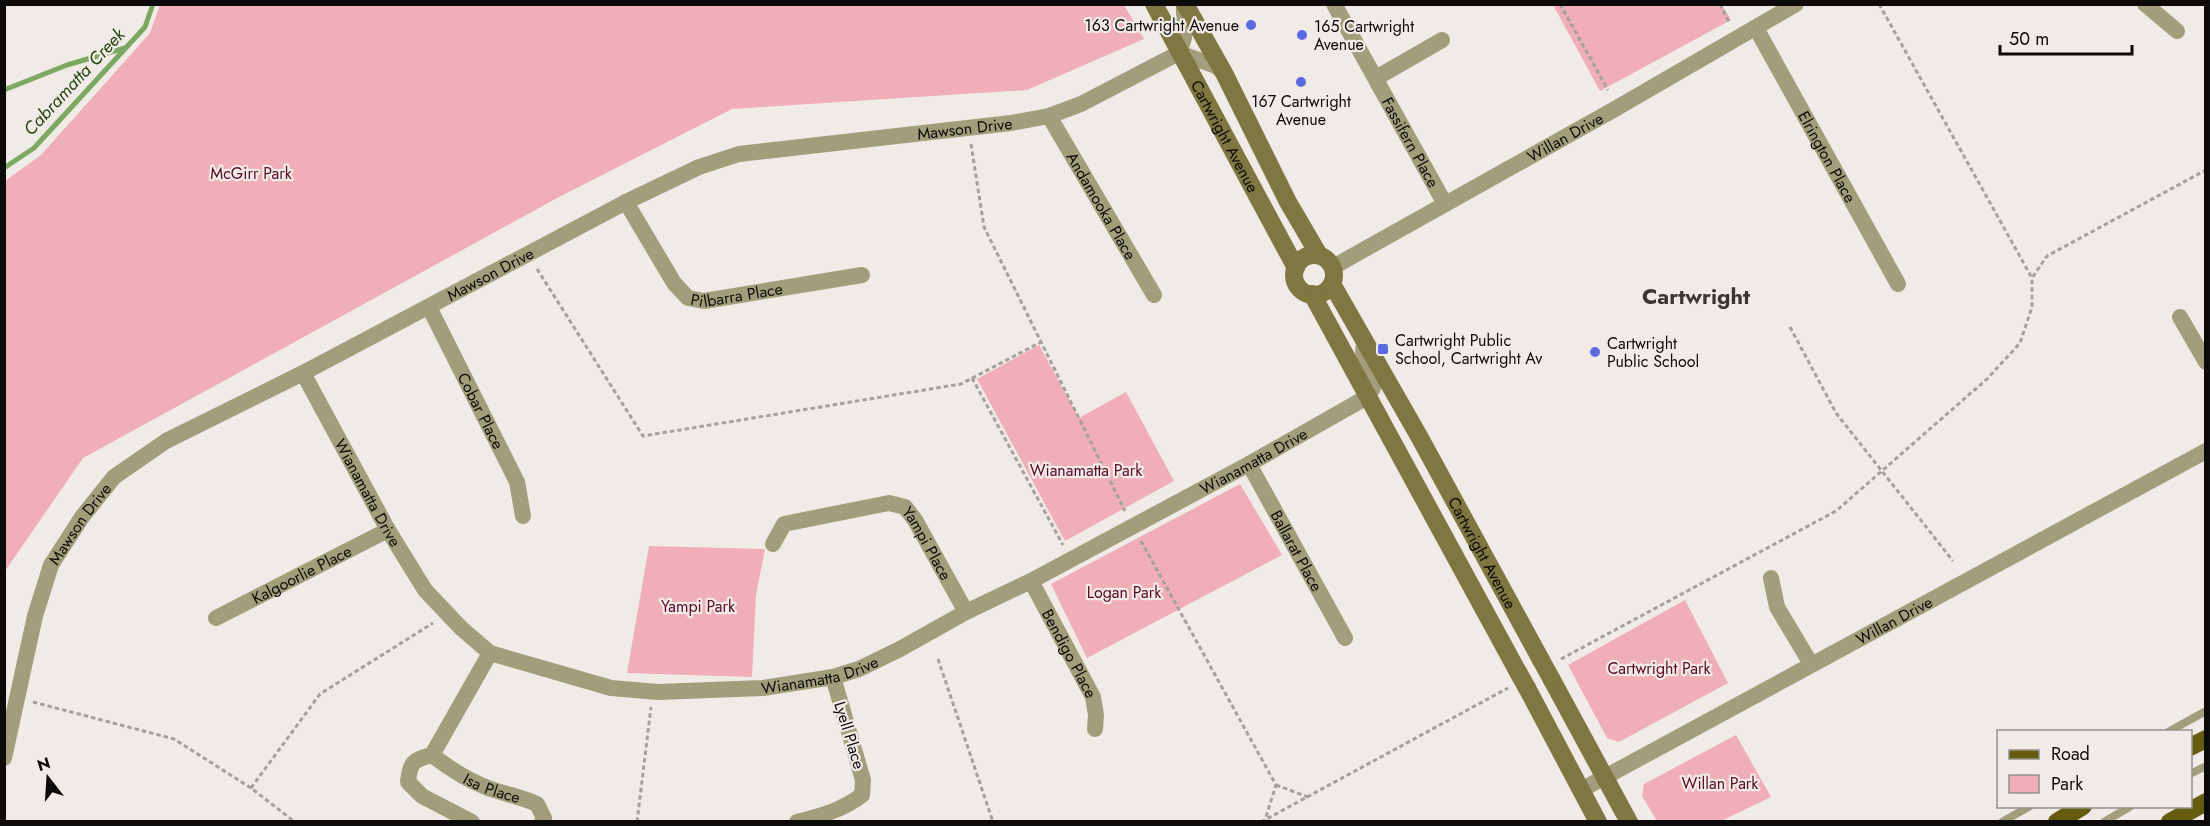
<svg xmlns="http://www.w3.org/2000/svg" width="2210" height="826" viewBox="0 0 2210 826" font-family="Jost,sans-serif">
<style>
.green{fill:#efaeb8}
.lines{fill:none;stroke-linecap:round;stroke-linejoin:round}
.stream{stroke:#7da861;stroke-width:5}
.path{stroke:#a4a09d;stroke-width:3;stroke-dasharray:4.5 3;stroke-linecap:butt}
.lane{stroke:#a29e7b;stroke-width:8}
.street{stroke:#a29e7b;stroke-width:16}
.secondary{stroke:#7e7742;stroke-width:18}
.primary{stroke:#655c0e;stroke-width:18}
.secondary-bridge{stroke:#7e7742;stroke-width:18}
.poi-dot{fill:#5b6ae1;stroke:#f0ebe7;stroke-width:2}
.labels{text-anchor:middle;stroke-width:4.5;stroke-linejoin:round;paint-order:stroke}
.poi-label{font-size:16px;fill:#0d0b0a;stroke:#f0ebe7;text-anchor:start}
.street-label{font-size:16px;fill:#0d0b0a;stroke:#f0ebe7}
.park-label{font-size:16px;fill:#590924;stroke:#f0ebe7}
.water-label{font-size:18px;font-style:italic;fill:#2a4614;stroke:#f0ebe7}
.district-label{font-size:22px;font-weight:bold;fill:#3a3733;stroke:#f0ebe7}
</style>
<rect width="100%" height="100%" fill="#f0ebe7"/>
<!-- green -->
<path class="green" d="M 1124,5 L 1144,39 L 1027,90 L 732,109 L 559,197 L 83,458 L 5,571 L 5,181 L 41,155 L 150,33 L 160,5 Z
M 1553,5 L 1722,5 L 1731,20 L 1600,91 Z
M 1039,345 L 1079,418 L 1126,392 L 1174,481 L 1065,541 L 977,379 Z
M 1240,484 L 1282,555 L 1087,658 L 1051,584 Z
M 649,546 L 765,549 L 756,595 L 752,677 L 627,673 Z
M 1685,600 L 1728,683 L 1619,742 L 1607,738 L 1568,665 Z
M 1736,735 L 1771,797 L 1721,821 L 1657,821 L 1642,796 L 1644,784 Z"/>
<g class="lines">
<!-- stream -->
<path class="stream" d="M 4,90 L 67,65 L 125,48
M 4,168 L 34,148 L 145,27 L 153,4"/>
<!-- path -->
<path class="path" d="M 1560,4 L 1608,90
M 1720,4 L 1730,24
M 1879,4 L 2032,278
M 971,144 L 984,227 L 1125,511
M 537,269 L 643,436 L 961,384 L 1041,342
M 1790,327 L 1836,413 L 1953,561
M 972,378 L 1063,545
M 1141,541 L 1276,785 L 1265,820
M 938,659 L 993,822
M 1561,659 L 1836,511 L 1987,379 L 2020,343 L 2032,307 L 2032,278 L 2047,256 L 2206,170
M 33,702 L 174,739 L 251,788 L 295,822
M 1276,785 L 1308,797
M 251,788 L 320,694 L 433,623
M 637,822 L 651,707
M 1261,822 L 1508,688"/>
<!-- lane -->
<path class="lane" d="M 2168,732 L 2206,711
M 2190,774 L 2206,766
M 2002,822 L 2030,806
M 2104,822 L 2131,806"/>
<!-- street -->
<g class="street">
<path id="s1" d="M 1334,4 L 1445,204"/>
<path d="M 2145,4 L 2177,31"/>
<path id="s2" d="M 1756,28 L 1898,284"/>
<path d="M 1179,53 L 1184,38 L 1184,4"/>
<path d="M 1179,53 L 1216,66 L 1224,73"/>
<path d="M 1376,78 L 1442,40"/>
<path id="s3" d="M 1049,116 L 1154,295"/>
<path id="s4" d="M 626,202 L 674,283 L 688,298 L 704,301 L 862,275"/>
<path id="s5" d="M 1333,267 L 1615,109 L 1796,4"/>
<path id="s6" d="M 429,307 L 517,482 L 523,516"/>
<path d="M 2180,317 L 2206,362"/>
<path id="s7" d="M 303,373 L 388,530 L 425,590 L 461,628 L 490,653 L 611,688 L 658,692 L 763,688 L 833,677 L 859,669 L 900,649 L 966,612 L 1031,581 L 1249,464 L 1367,397 L 1373,388 L 1374,383 L 1363,353 L 1364,342"/>
<path id="s8" d="M 1249,464 L 1345,638"/>
<path id="s9" d="M 773,544 L 784,524 L 889,503 L 905,507 L 915,520 L 966,612"/>
<path d="M 1771,578 L 1777,607 L 1811,664"/>
<path id="s10" d="M 1031,581 L 1093,697 L 1096,715 L 1095,729"/>
<path id="s11" d="M 216,618 L 388,530"/>
<path id="s12" d="M 432,755 C 450,769 467,780 488,788 C 505,794 521,797 537,804 L 544,818 L 542,822"/>
<path id="s13" d="M 4,758 L 35,616 L 51,565 L 82,517 L 114,477 L 166,441 L 303,373 L 626,202 L 699,167 L 739,154 L 1011,123 L 1049,116 L 1081,104 L 1179,53"/>
<path id="s14" d="M 1581,790 L 2206,451"/>
<path d="M 472,822 L 422,796 L 408,782 C 410,762 413,760 432,755 L 490,653"/>
<path d="M 797,822 C 820,816 843,810 862,795 L 863,780 L 833,677"/>
</g>
<!-- secondary -->
<g class="secondary">
<path id="s15" d="M 1154,4 L 1296,268"/>
<path d="M 1185,4 L 1224,73 L 1288,202 L 1319,255"/>
<circle cx="1314" cy="275" r="20"/>
<path id="s16" d="M 1332,284 L 1420,438 L 1541,660"/>
<path d="M 1312,294 L 1518,672"/>
<path d="M 1552,680 L 1629,822"/>
<path d="M 1527,688 L 1598,822"/>
</g>
<!-- primary -->
<path class="primary" d="M 2190,747 L 2206,739
M 2057,822 L 2083,806
M 2170,822 L 2206,802"/>
<!-- secondary-bridge -->
<path class="secondary-bridge" d="M 1541,660 L 1552,680
M 1518,672 L 1527,688"/>
</g>
<!-- markers -->
<g class="poi-dot">
<circle cx="1251" cy="25" r="6"/>
<circle cx="1302" cy="35" r="6"/>
<circle cx="1301" cy="82" r="6"/>
<rect x="1377" y="343" width="12" height="12" rx="3"/>
<circle cx="1595" cy="352" r="6"/>
</g>
<g class="labels">
<!-- poi labels -->
<g class="poi-label">
<text x="1239" y="31" text-anchor="end">163 Cartwright Avenue</text>
<text x="1314" y="32">165 Cartwright<tspan x="1314" dy="18">Avenue</tspan></text>
<text x="1301" y="107" text-anchor="middle">167 Cartwright<tspan x="1301" dy="18">Avenue</tspan></text>
<text x="1395" y="346">Cartwright Public<tspan x="1395" dy="18">School, Cartwright Av</tspan></text>
<text x="1607" y="349">Cartwright<tspan x="1607" dy="18">Public School</tspan></text>
</g>
<!-- street labels -->
<g class="street-label">
<text dy="6" stroke="none"><textPath href="#s13" startOffset="1239">Mawson Drive</textPath></text>
<text dy="6" stroke="none"><textPath href="#s15" startOffset="150">Cartwright Avenue</textPath></text>
<text dy="6" stroke="none"><textPath href="#s5" startOffset="266">Willan Drive</textPath></text>
<text dy="6" stroke="none"><textPath href="#s1" startOffset="158">Fassifern Place</textPath></text>
<text dy="6" stroke="none"><textPath href="#s2" startOffset="147">Elrington Place</textPath></text>
<text dy="6" stroke="none"><textPath href="#s3" startOffset="104">Andamooka Place</textPath></text>
<text dy="6" stroke="none"><textPath href="#s13" startOffset="735">Mawson Drive</textPath></text>
<text dy="6" stroke="none"><textPath href="#s4" startOffset="164">Pilbarra Place</textPath></text>
<text dy="6" stroke="none"><textPath href="#s6" startOffset="116">Cobar Place</textPath></text>
<text dy="6" stroke="none"><textPath href="#s7" startOffset="1162">Wianamatta Drive</textPath></text>
<text dy="6" stroke="none"><textPath href="#s7" startOffset="136">Wianamatta Drive</textPath></text>
<text dy="6" stroke="none"><textPath href="#s13" startOffset="249">Mawson Drive</textPath></text>
<text dy="6" stroke="none"><textPath href="#s9" startOffset="189">Yampi Place</textPath></text>
<text dy="6" stroke="none"><textPath href="#s8" startOffset="99">Ballarat Place</textPath></text>
<text dy="6" stroke="none"><textPath href="#s16" startOffset="308">Cartwright Avenue</textPath></text>
<text dy="6" stroke="none"><textPath href="#s11" startOffset="96">Kalgoorlie Place</textPath></text>
<text dy="6" stroke="none"><textPath href="#s14" startOffset="356">Willan Drive</textPath></text>
<text dy="6" stroke="none"><textPath href="#s10" startOffset="82">Bendigo Place</textPath></text>
<text dy="6" stroke="none"><textPath href="#s7" startOffset="676">Wianamatta Drive</textPath></text>
<text transform="translate(850 735) rotate(73)" y="6">Lyell Place</text>
<text dy="6" stroke="none"><textPath href="#s12" startOffset="69">Isa Place</textPath></text>
</g>
<!-- park labels -->
<g class="park-label">
<text x="251" y="179">McGirr Park</text>
<text x="1086" y="476">Wianamatta Park</text>
<text x="1124" y="598">Logan Park</text>
<text x="698" y="612">Yampi Park</text>
<text x="1659" y="674">Cartwright Park</text>
<text x="1720" y="789">Willan Park</text>
</g>
<!-- water labels -->
<g class="water-label">
<text transform="translate(74 82) rotate(-47)" y="6">Cabramatta Creek</text>
</g>
<!-- district labels -->
<g class="district-label">
<text x="1696" y="304">Cartwright</text>
</g>
</g>
<!-- border -->
<rect width="2210" height="826" fill="none" stroke="#0d0b0a" stroke-width="12"/>
<!-- legend -->
<rect x="1997" y="730" width="195" height="78" fill="#f0ebe7" stroke="#95918f" stroke-width="1.5"/>
<rect x="2009" y="750" width="30" height="9" fill="#655c0e" stroke="#95918f" stroke-width="1.5"/>
<text x="2051" y="760" font-size="18" fill="#0d0b0a">Road</text>
<rect x="2009" y="775" width="30" height="18" fill="#efaeb8" stroke="#95918f" stroke-width="1.5"/>
<text x="2051" y="790" font-size="18" fill="#0d0b0a">Park</text>
<!-- north arrow -->
<g transform="translate(48 778) rotate(343)" stroke="#f0ebe7" stroke-width="4.5" paint-order="stroke">
<path d="M0-4.5L10 22L0 15L-10 22Z" fill="#0d0b0a"/>
<text y="-9" font-size="16" font-weight="bold" text-anchor="middle" fill="#0d0b0a">N</text>
</g>
<!-- scale -->
<path d="M2000 45v9h132v-9" fill="none" stroke="#0d0b0a" stroke-width="3"/>
<text x="2009" y="45" font-size="18" fill="#0d0b0a" stroke="#f0ebe7" stroke-width="4.5" paint-order="stroke">50 m</text>
</svg>
